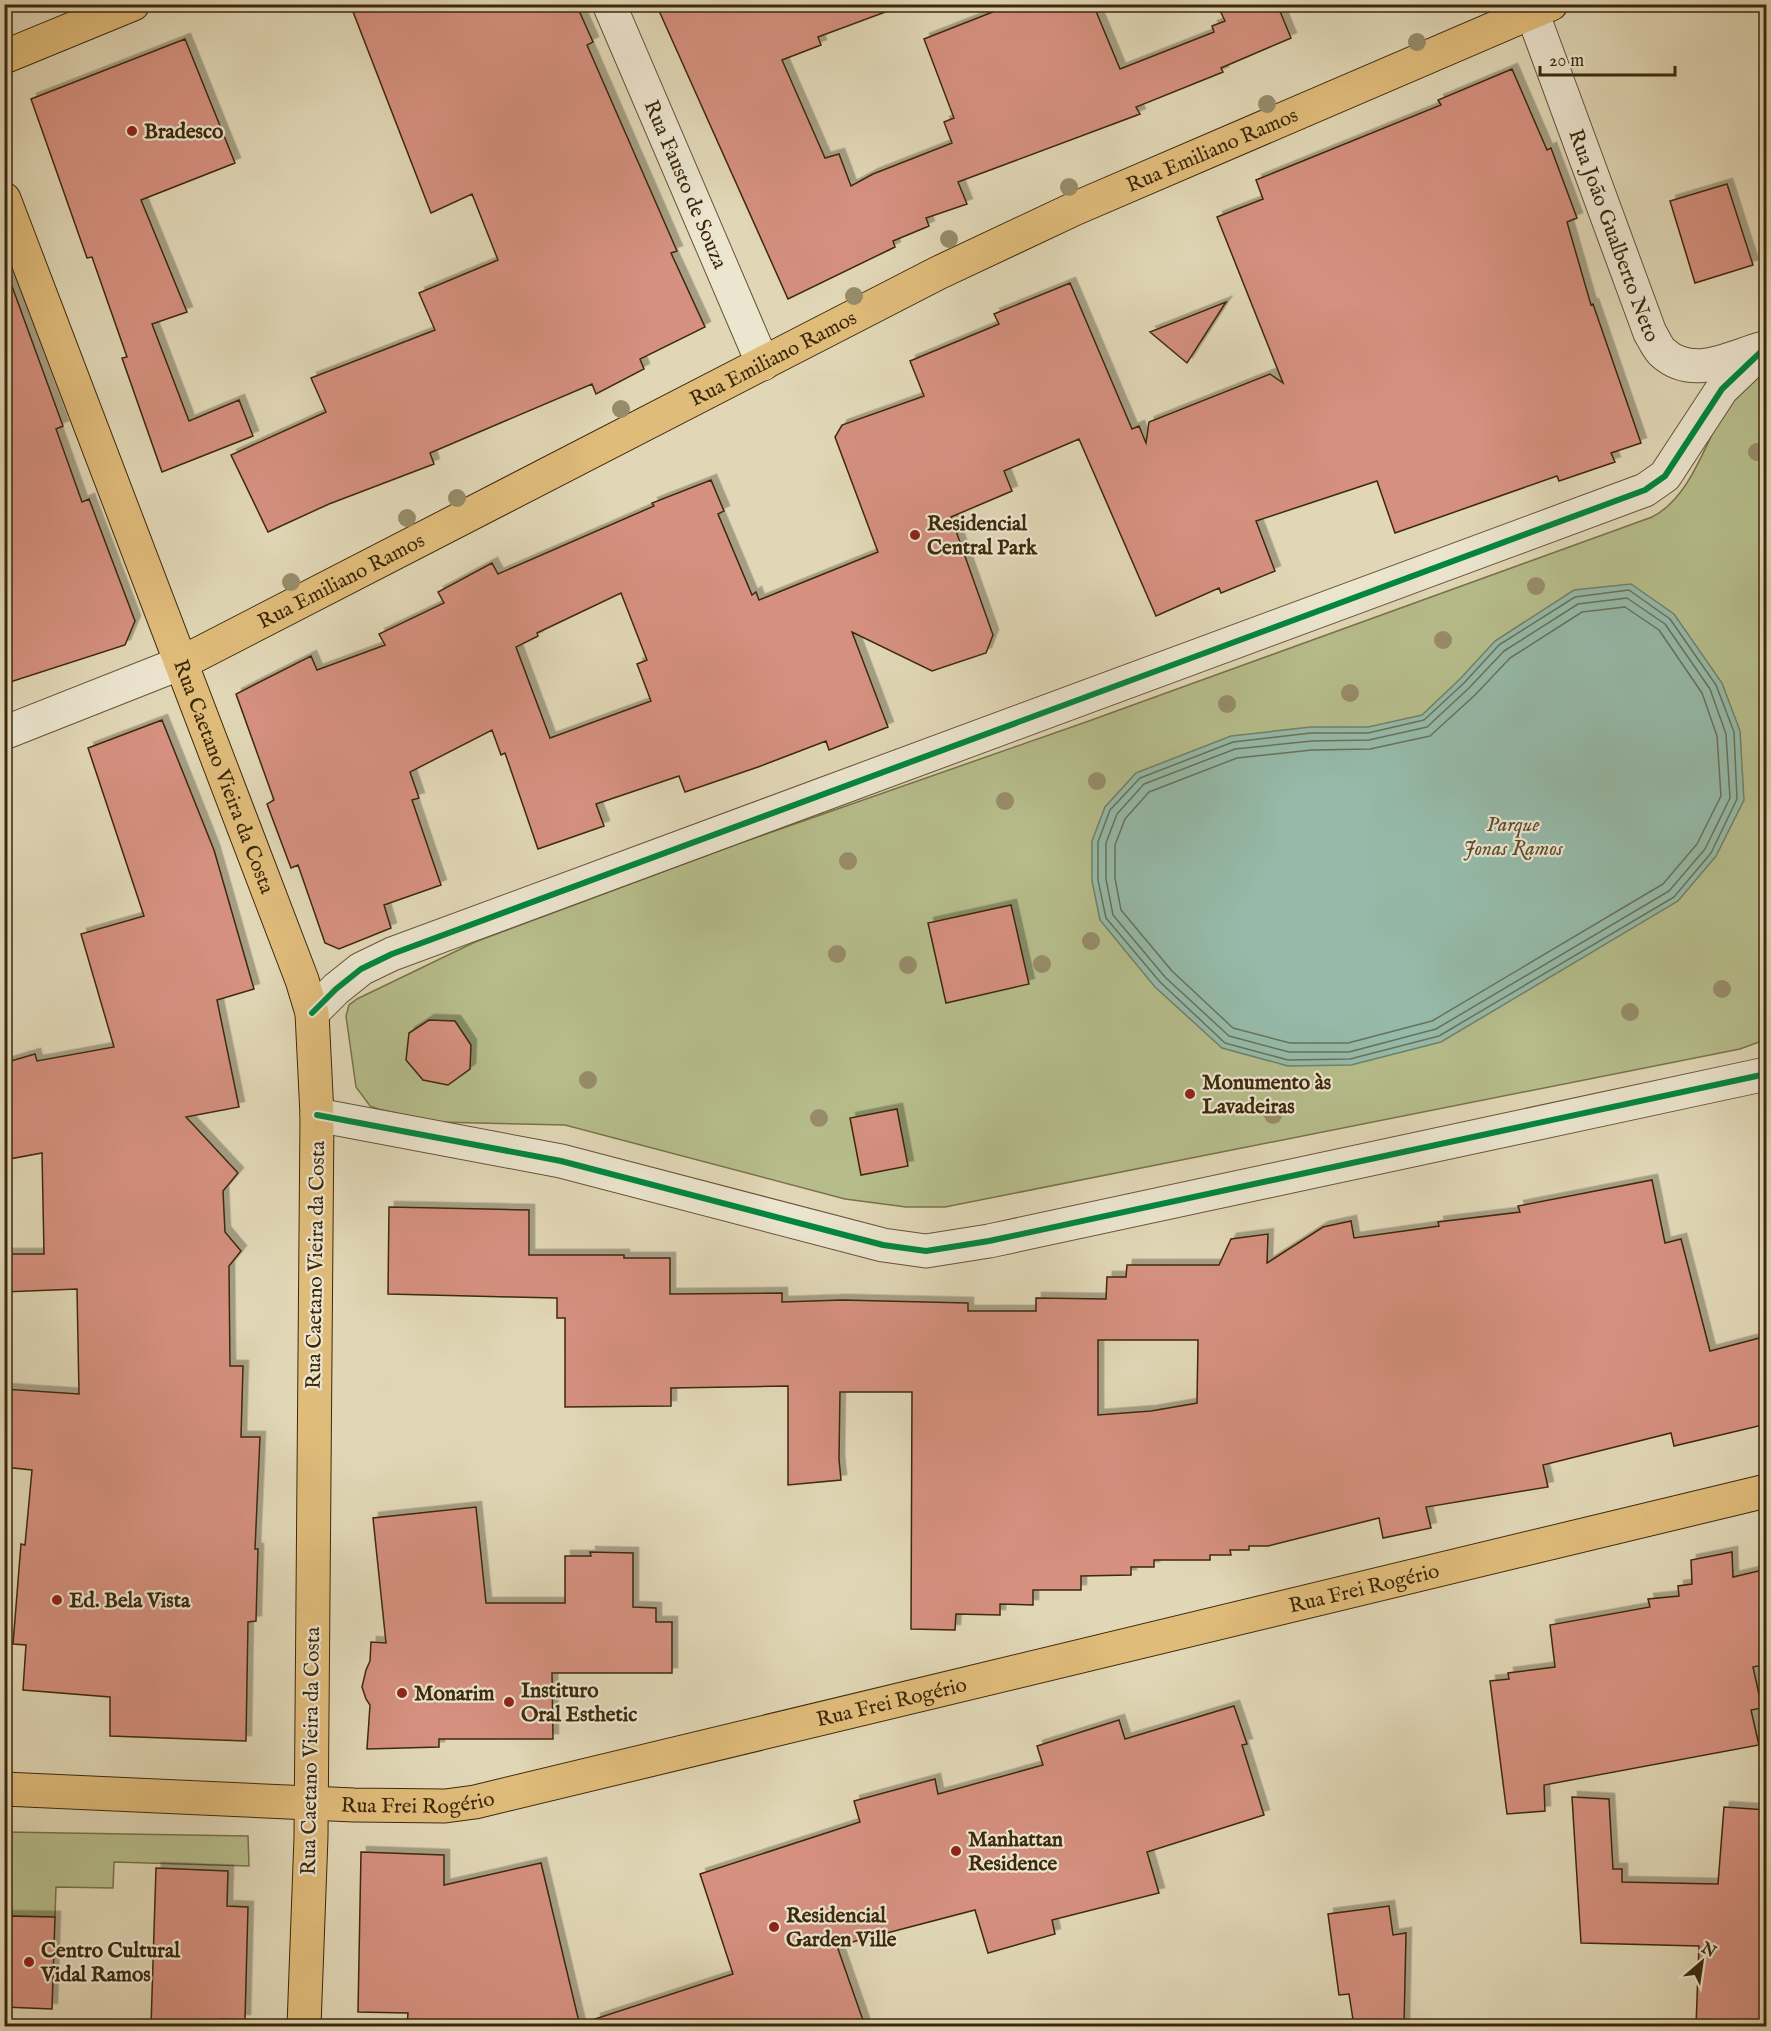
<svg xmlns="http://www.w3.org/2000/svg" width="1771" height="2031" viewBox="0 0 1771 2031" font-family="'IM FELL English',serif">
<style>
.green{fill:#b6bd8b;stroke:#79734b;stroke-width:1.5}
.water{fill:#95baa9;stroke:#71806a;stroke-width:1.5}
.lines{fill:none;stroke-linecap:round;stroke-linejoin:round}
.shore{stroke:#68725a;stroke-width:1.5}
.building{fill:#d5907f;stroke:#3c290b;stroke-width:1.5;fill-rule:evenodd;filter:url(#shadow)}
.minor-casing{stroke:#655436;stroke-width:35}
.major-casing{stroke:#3c290b;stroke-width:35}
.minor{stroke:#ece5d0;stroke-width:33}
.major{stroke:#e0bc7b;stroke-width:33}
.cycleway-casing{stroke:#ece5d0;stroke-width:10}
.cycleway{stroke:#00873e;stroke-width:6}
.tree{fill:#978c6a}
.poi-dot{fill:#8f2418;stroke:#ece5d0;stroke-width:2}
.labels{text-anchor:middle;stroke-width:4.5;stroke-linejoin:round;paint-order:stroke}
.poi-label{font-size:21px;font-weight:bold;fill:#3c290b;stroke:#ece5d0;text-anchor:start}
.street-label{font-size:21px;fill:#3c290b;stroke:#ece5d0}
.park-label{font-size:21px;font-style:italic;fill:#5a4e2b;stroke:#ece5d0}
</style>
<defs>
<filter id="shadow"><feDropShadow dx="5.5" dy="-5.5" stdDeviation="0" flood-color="#0004"/></filter>
</defs>
<rect width="100%" height="100%" fill="#e1d7b6"/>
<filter id="stains"><feTurbulence type="fractalNoise" baseFrequency=".00333" numOctaves="4"/><feColorMatrix values="0 0 0 0 .2 0 0 0 0 .09 0 0 0 0 .02 0 0 0 .5 -.17"/></filter>
<radialGradient id="worn" r=".72"><stop offset=".6" stop-color="#630" stop-opacity="0"/><stop offset="1" stop-color="#630" stop-opacity=".3"/></radialGradient>
<!-- green -->
<path class="green" d="M 1766,368 L 1766,1035 L 1759,1042 L 1740,1049 L 945,1207 L 906,1207 L 845,1199 L 565,1125 L 436,1122 L 378,1109 L 370,1106 L 356,1087 L 346,1016 L 349,1005 L 357,999 L 475,942 L 743,842 L 1086,722 L 1652,517 C 1694,496 1708,432 1733,394 C 1740,384 1756,376 1766,368 Z
M 5,1832 L 248,1836 L 249,1866 L 114,1862 L 113,1888 L 56,1887 L 55,1917 L 5,1916 Z"/>
<!-- water -->
<path class="water" d="M 1631,584 L 1674,614 L 1722,683 L 1740,731 L 1744,800 L 1716,856 L 1678,901 L 1441,1042 L 1351,1065 L 1288,1066 L 1222,1048 L 1155,987 L 1100,920 L 1092,881 L 1092,841 L 1105,807 L 1136,773 L 1231,736 L 1311,727 L 1368,727 L 1422,715 L 1460,679 L 1495,641 L 1574,590 Z"/>
<g class="lines">
<!-- shore -->
<path class="shore" d="M 1629,590 L 1670,619 L 1716,685 L 1734,732 L 1737,799 L 1711,853 L 1674,897 L 1439,1036 L 1350,1059 L 1288,1060 L 1225,1043 L 1160,982 L 1106,918 L 1098,880 L 1098,842 L 1110,810 L 1140,778 L 1233,742 L 1311,733 L 1368,733 L 1424,720 L 1464,683 L 1499,645 L 1575,597 Z
M 1627,598 L 1665,624 L 1710,689 L 1726,734 L 1730,798 L 1705,849 L 1669,891 L 1436,1029 L 1349,1052 L 1289,1052 L 1229,1036 L 1165,977 L 1113,915 L 1106,879 L 1106,843 L 1117,814 L 1144,784 L 1235,749 L 1312,741 L 1369,740 L 1427,727 L 1469,688 L 1504,651 L 1578,604 Z
M 1625,607 L 1659,630 L 1702,693 L 1717,736 L 1721,796 L 1697,844 L 1663,884 L 1432,1021 L 1348,1043 L 1290,1043 L 1233,1028 L 1172,971 L 1121,910 L 1115,878 L 1115,845 L 1125,819 L 1149,792 L 1237,758 L 1312,750 L 1370,749 L 1430,736 L 1475,695 L 1510,658 L 1582,612 Z"/>
</g>
<!-- building -->
<path class="building" d="M 350,4 L 576,4 L 593,42 L 587,45 L 677,251 L 671,253 L 705,327 L 640,359 L 644,369 L 596,394 L 592,384 L 430,453 L 434,464 L 329,504 L 268,532 L 231,455 L 326,412 L 311,378 L 435,330 L 419,293 L 498,260 L 472,194 L 431,213 Z
M 656,4 L 895,4 L 896,8 L 818,37 L 821,45 L 782,60 L 825,158 L 839,154 L 851,186 L 873,174 L 952,143 L 944,122 L 954,118 L 924,39 L 1013,4 L 1093,4 L 1120,69 L 1214,32 L 1212,26 L 1225,21 L 1217,4 L 1277,4 L 1291,38 L 1221,68 L 1223,72 L 1136,107 L 1140,114 L 958,182 L 967,204 L 926,218 L 929,226 L 893,241 L 895,247 L 788,299 Z
M 185,39 L 235,163 L 141,200 L 187,312 L 152,324 L 189,421 L 239,400 L 253,436 L 162,472 L 122,358 L 127,357 L 92,257 L 87,258 L 31,99 Z
M 1512,69 L 1547,150 L 1551,148 L 1577,218 L 1567,222 L 1591,305 L 1593,304 L 1641,443 L 1611,453 L 1615,462 L 1559,481 L 1557,476 L 1395,533 L 1377,481 L 1256,521 L 1275,571 L 1221,593 L 1219,588 L 1156,616 L 1079,439 L 1004,471 L 1012,491 L 951,517 L 993,635 L 986,653 L 932,671 L 852,632 L 888,727 L 829,750 L 826,741 L 758,767 L 685,792 L 679,776 L 596,804 L 604,826 L 538,849 L 505,753 L 501,755 L 492,730 L 410,772 L 419,798 L 412,800 L 441,885 L 384,905 L 391,928 L 339,949 L 325,943 L 298,865 L 291,868 L 267,804 L 274,800 L 236,694 L 311,656 L 317,670 L 385,645 L 379,634 L 444,603 L 438,592 L 492,563 L 498,574 L 654,506 L 652,503 L 711,480 L 724,511 L 718,514 L 752,595 L 756,592 L 759,600 L 878,552 L 835,437 L 842,425 L 924,396 L 910,361 L 999,324 L 994,314 L 1070,283 L 1132,429 L 1139,426 L 1146,443 L 1149,422 L 1270,374 L 1283,383 L 1217,217 L 1263,199 L 1256,180 L 1441,105 L 1438,100 ZM 621,593 L 647,660 L 637,664 L 651,701 L 550,738 L 516,647 L 538,636 L 537,633 Z
M 1727,184 L 1753,265 L 1695,283 L 1670,201 Z
M 4,278 L 9,278 L 63,426 L 56,429 L 82,502 L 89,499 L 135,621 L 125,645 L 4,684 Z
M 1226,302 L 1187,363 L 1150,332 Z
M 162,720 L 214,850 L 254,989 L 217,1000 L 239,1107 L 186,1117 L 238,1173 L 223,1191 L 225,1232 L 241,1251 L 229,1266 L 230,1366 L 243,1366 L 241,1437 L 260,1437 L 255,1549 L 258,1549 L 256,1621 L 248,1622 L 246,1741 L 110,1736 L 110,1697 L 23,1690 L 26,1645 L 13,1644 L 21,1544 L 25,1545 L 32,1470 L 4,1467 L 4,1389 L 79,1394 L 77,1289 L 4,1292 L 4,1254 L 44,1254 L 42,1153 L 4,1160 L 4,1063 L 35,1054 L 37,1061 L 114,1047 L 81,934 L 144,916 L 88,748 Z
M 1011,905 L 1029,984 L 946,1003 L 928,923 Z
M 429,1020 L 455,1021 L 471,1045 L 470,1069 L 448,1085 L 423,1080 L 406,1060 L 409,1033 Z
M 897,1109 L 908,1166 L 861,1175 L 850,1118 Z
M 1652,1180 L 1665,1243 L 1681,1239 L 1710,1351 L 1767,1336 L 1767,1424 L 1674,1446 L 1671,1433 L 1543,1465 L 1548,1487 L 1426,1507 L 1431,1528 L 1383,1538 L 1379,1518 L 1268,1546 L 1249,1546 L 1249,1550 L 1230,1550 L 1231,1555 L 1210,1555 L 1210,1560 L 1154,1560 L 1154,1567 L 1131,1567 L 1131,1575 L 1081,1576 L 1081,1590 L 1033,1590 L 1033,1605 L 1000,1604 L 1000,1615 L 956,1614 L 955,1630 L 911,1629 L 912,1392 L 840,1392 L 839,1459 L 841,1480 L 788,1485 L 788,1386 L 671,1388 L 671,1406 L 565,1407 L 565,1318 L 557,1318 L 557,1298 L 388,1294 L 389,1207 L 529,1210 L 529,1255 L 624,1255 L 624,1258 L 670,1258 L 670,1294 L 782,1293 L 782,1302 L 842,1300 L 968,1303 L 968,1311 L 1036,1311 L 1036,1298 L 1106,1299 L 1107,1277 L 1126,1277 L 1127,1265 L 1219,1265 L 1231,1239 L 1268,1234 L 1267,1263 L 1323,1227 L 1351,1221 L 1354,1238 L 1439,1226 L 1438,1222 L 1520,1212 L 1518,1206 ZM 1098,1340 L 1198,1340 L 1197,1403 L 1151,1411 L 1098,1415 Z
M 476,1507 L 486,1603 L 565,1603 L 565,1556 L 591,1556 L 590,1552 L 633,1553 L 633,1607 L 656,1608 L 656,1622 L 672,1622 L 672,1673 L 552,1673 L 553,1739 L 439,1739 L 439,1747 L 367,1749 L 370,1705 L 366,1699 L 362,1687 L 366,1670 L 370,1661 L 371,1642 L 386,1643 L 373,1518 Z
M 1732,1552 L 1733,1577 L 1767,1569 L 1767,1664 L 1753,1667 L 1762,1708 L 1751,1710 L 1759,1745 L 1544,1785 L 1545,1811 L 1507,1814 L 1490,1681 L 1509,1679 L 1508,1673 L 1555,1667 L 1550,1625 L 1650,1607 L 1648,1599 L 1679,1596 L 1678,1586 L 1692,1584 L 1691,1560 Z
M 1234,1706 L 1247,1744 L 1242,1745 L 1264,1815 L 1147,1852 L 1159,1893 L 1052,1920 L 1055,1934 L 988,1953 L 975,1910 L 837,1946 L 865,2026 L 596,2026 L 595,2019 L 733,1974 L 700,1874 L 860,1822 L 854,1801 L 935,1779 L 938,1794 L 1043,1765 L 1037,1746 L 1119,1720 L 1125,1739 Z
M 1572,1797 L 1609,1799 L 1613,1869 L 1622,1869 L 1622,1882 L 1718,1884 L 1724,1807 L 1767,1810 L 1767,2026 L 1696,2026 L 1699,1946 L 1581,1943 Z
M 361,1852 L 444,1855 L 444,1885 L 541,1863 L 580,2026 L 407,2026 L 408,2013 L 358,2012 Z
M 156,1868 L 228,1871 L 227,1906 L 248,1907 L 245,2020 L 221,2019 L 221,2026 L 151,2026 Z
M 1389,1906 L 1393,1935 L 1406,1933 L 1404,2026 L 1354,2026 L 1349,1994 L 1339,1995 L 1328,1914 Z
M 4,1916 L 55,1917 L 52,2009 L 4,2007 Z"/>
<g class="lines">
<defs>
<g id="minor">
<path id="s1" d="M 609,4 L 763,364"/>
<path id="s2" d="M 1532,12 L 1650,333 C 1654,339 1658,349 1663,353 C 1692,379 1728,359 1760,349"/>
<path d="M 4,733 L 181,663"/>
<path d="M 312,1013 L 336,989 L 361,969 L 392,954 L 1645,490 L 1665,476 L 1722,389 L 1766,347"/>
<path d="M 317,1115 L 561,1161 L 883,1245 L 926,1251 L 989,1241 L 1766,1074"/>
</g>
<g id="major">
<path d="M 4,57 L 133,4"/>
<path id="s3" d="M 4,199 L 302,980 L 312,1013 L 317,1115 L 311,1837 L 304,2026"/>
<path id="s4" d="M 181,663 L 938,273 L 1074,209 L 1551,4"/>
<path id="s5" d="M 4,1789 L 354,1805 L 445,1806 L 475,1802 L 1766,1491"/>
</g>
</defs>
<!-- minor casing -->
<use href="#minor" class="minor-casing"/>
<!-- major casing -->
<use href="#major" class="major-casing"/>
<!-- minor -->
<use href="#minor" class="minor"/>
<!-- major -->
<use href="#major" class="major"/>
<defs>
<path id="cycleway" d="M 312,1013 L 336,989 L 361,969 L 392,954 L 1645,490 L 1665,476 L 1722,389 L 1766,347
M 317,1115 L 561,1161 L 883,1245 L 926,1251 L 989,1241 L 1766,1074"/>
</defs>
<!-- cycleway casing -->
<use href="#cycleway" class="cycleway-casing"/>
<!-- cycleway -->
<use href="#cycleway" class="cycleway"/>
</g>
<!-- trees -->
<g class="tree">
<circle cx="1417" cy="42" r="9"/>
<circle cx="1267" cy="104" r="9"/>
<circle cx="1069" cy="187" r="9"/>
<circle cx="949" cy="239" r="9"/>
<circle cx="854" cy="296" r="9"/>
<circle cx="621" cy="409" r="9"/>
<circle cx="1757" cy="452" r="9"/>
<circle cx="457" cy="498" r="9"/>
<circle cx="407" cy="518" r="9"/>
<circle cx="291" cy="582" r="9"/>
<circle cx="1536" cy="586" r="9"/>
<circle cx="1443" cy="640" r="9"/>
<circle cx="1350" cy="693" r="9"/>
<circle cx="1227" cy="704" r="9"/>
<circle cx="1097" cy="781" r="9"/>
<circle cx="1005" cy="801" r="9"/>
<circle cx="848" cy="861" r="9"/>
<circle cx="1091" cy="941" r="9"/>
<circle cx="837" cy="954" r="9"/>
<circle cx="1042" cy="964" r="9"/>
<circle cx="908" cy="965" r="9"/>
<circle cx="1722" cy="989" r="9"/>
<circle cx="1630" cy="1012" r="9"/>
<circle cx="588" cy="1080" r="9"/>
<circle cx="1273" cy="1115" r="9"/>
<circle cx="819" cy="1118" r="9"/>
</g>
<!-- markers -->
<g class="poi-dot">
<circle cx="132" cy="131" r="6"/>
<circle cx="915" cy="535" r="6"/>
<circle cx="1190" cy="1094" r="6"/>
<circle cx="57" cy="1600" r="6"/>
<circle cx="402" cy="1693" r="6"/>
<circle cx="509" cy="1702" r="6"/>
<circle cx="956" cy="1851" r="6"/>
<circle cx="774" cy="1927" r="6"/>
<circle cx="29" cy="1962" r="6"/>
</g>
<g class="labels">
<!-- poi labels -->
<g class="poi-label">
<text x="144" y="138">Bradesco</text>
<text x="927" y="530">Residencial<tspan x="927" dy="24">Central Park</tspan></text>
<text x="1202" y="1089">Monumento às<tspan x="1202" dy="24">Lavadeiras</tspan></text>
<text x="69" y="1607">Ed. Bela Vista</text>
<text x="521" y="1697">Instituro<tspan x="521" dy="24">Oral Esthetic</tspan></text>
<text x="414" y="1700">Monarim</text>
<text x="968" y="1846">Manhattan<tspan x="968" dy="24">Residence</tspan></text>
<text x="786" y="1922">Residencial<tspan x="786" dy="24">Garden Ville</tspan></text>
<text x="41" y="1957">Centro Cultural<tspan x="41" dy="24">Vidal Ramos</tspan></text>
</g>
<!-- street labels -->
<g class="street-label">
<text dy="7" stroke="none"><textPath href="#s4" startOffset="1152">Rua Emiliano Ramos</textPath></text>
<text dy="7" stroke="none"><textPath href="#s1" startOffset="196">Rua Fausto de Souza</textPath></text>
<text dy="7" stroke="none"><textPath href="#s2" startOffset="238">Rua João Gualberto Neto</textPath></text>
<text dy="7" stroke="none"><textPath href="#s4" startOffset="666">Rua Emiliano Ramos</textPath></text>
<text dy="7" stroke="none"><textPath href="#s4" startOffset="180">Rua Emiliano Ramos</textPath></text>
<text dy="7" stroke="none"><textPath href="#s3" startOffset="618">Rua Caetano Vieira da Costa</textPath></text>
<text transform="translate(315 1265) rotate(-89)" y="7">Rua Caetano Vieira da Costa</text>
<text dy="7" stroke="none"><textPath href="#s5" startOffset="1386">Rua Frei Rogério</textPath></text>
<text dy="7" stroke="none"><textPath href="#s5" startOffset="900">Rua Frei Rogério</textPath></text>
<text transform="translate(310 1751) rotate(-89)" y="7">Rua Caetano Vieira da Costa</text>
<text dy="7" stroke="none"><textPath href="#s5" startOffset="414">Rua Frei Rogério</textPath></text>
</g>
<!-- park labels -->
<g class="park-label">
<text x="1513" y="831">Parque<tspan x="1513" dy="24">Jonas Ramos</tspan></text>
</g>
</g>
<!-- margin -->
<rect width="1771" height="2031" fill="none" stroke="#e1d7b6" stroke-width="24"/>
<rect x="6" y="6" width="1759" height="2019" fill="none" stroke="#3c290b" stroke-width="3"/>
<rect x="12" y="12" width="1747" height="2007" fill="none" stroke="#3c290b" stroke-width="1.5"/>
<!-- north arrow -->
<g transform="translate(1702 1962) rotate(29)" stroke="#ece5d0" stroke-width="4.5" paint-order="stroke">
<path d="M0-4.5L10 22L0 15L-10 22Z" fill="#3c290b"/>
<text y="-9" font-size="16" font-weight="bold" text-anchor="middle" fill="#3c290b">N</text>
</g>
<!-- scale -->
<path d="M1540 66v9h135v-9" fill="none" stroke="#3c290b" stroke-width="3"/>
<text x="1549" y="66" font-size="18" fill="#3c290b" stroke="#ece5d0" stroke-width="4.5" paint-order="stroke">20 m</text>
<rect width="100%" height="100%" filter="url(#stains)"/>
<rect width="100%" height="100%" fill="url(#worn)"/>
</svg>
